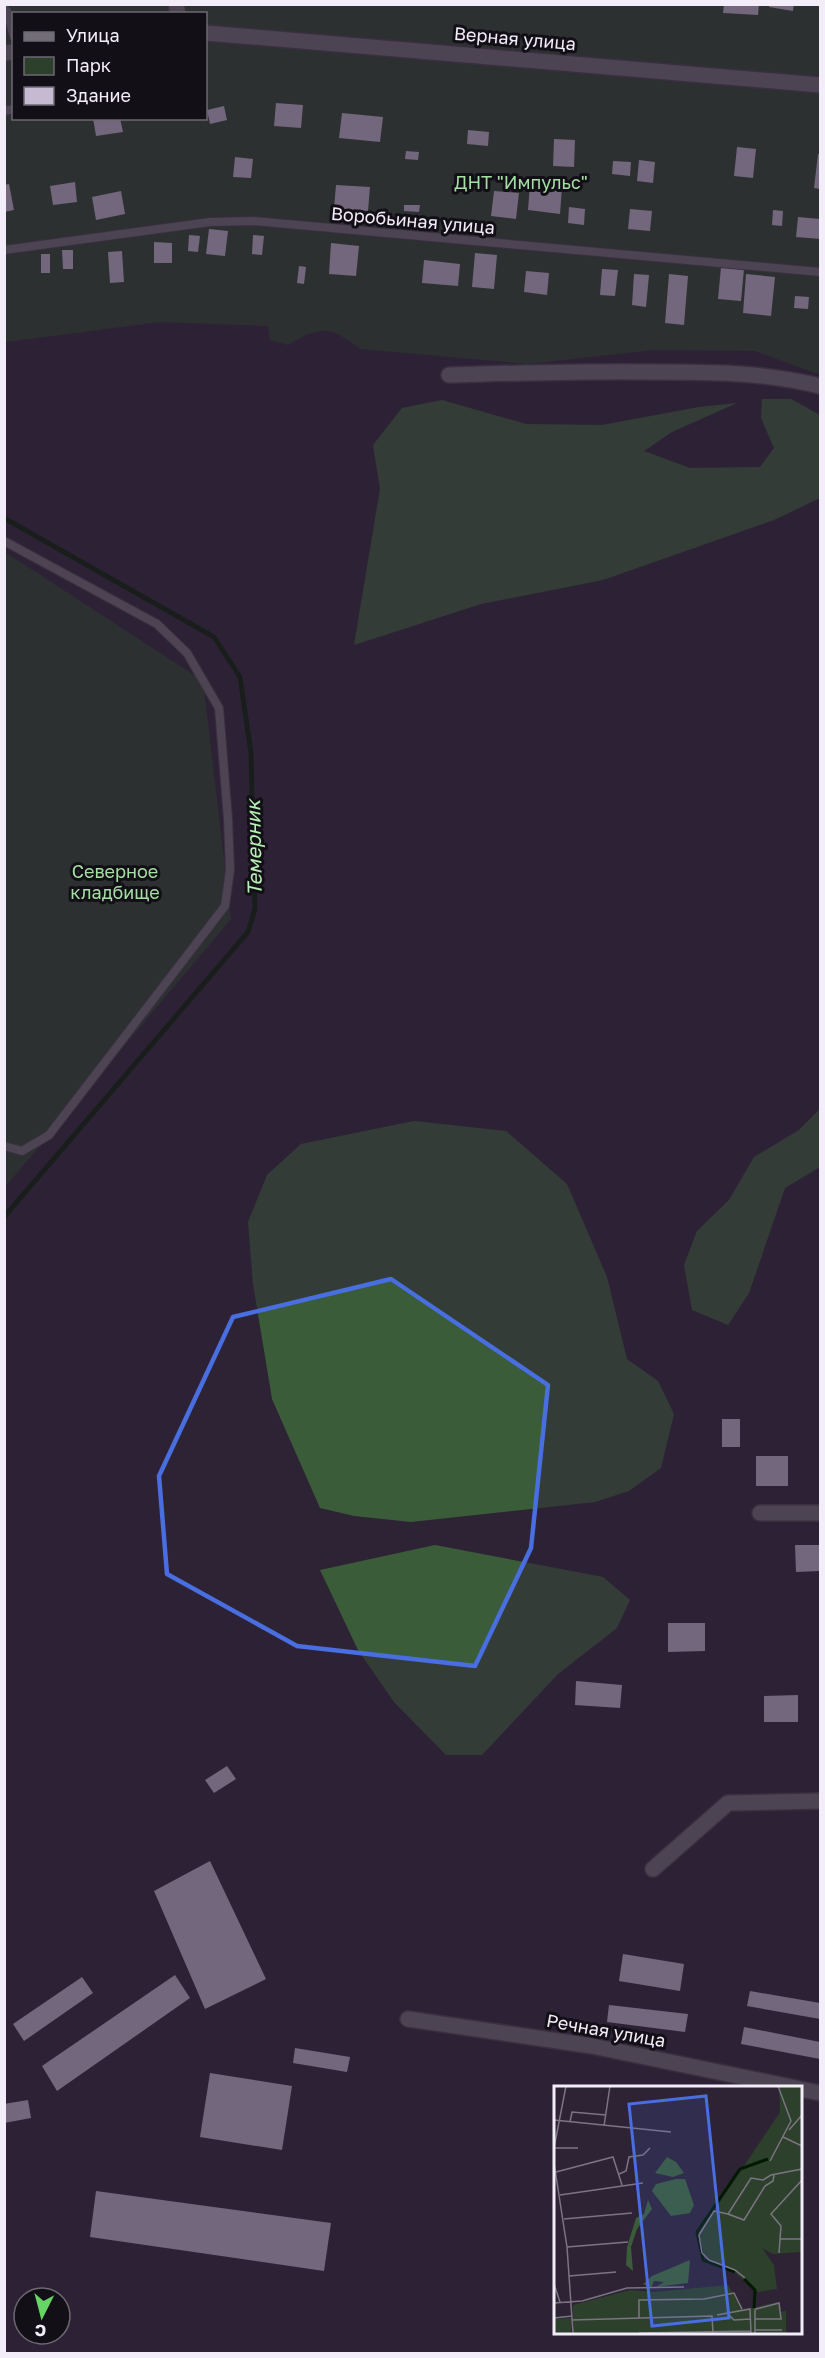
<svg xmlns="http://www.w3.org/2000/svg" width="825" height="2358" viewBox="0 0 825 2358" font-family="'Golos Text',sans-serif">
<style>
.green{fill:#2c402b;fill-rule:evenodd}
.forest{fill:#3a5c39}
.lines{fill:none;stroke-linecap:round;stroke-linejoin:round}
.stream{stroke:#001a00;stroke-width:5}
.building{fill:#c6bad2}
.service-casing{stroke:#493f50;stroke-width:10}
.minor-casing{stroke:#493f50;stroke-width:18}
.service{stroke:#726d77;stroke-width:8}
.minor{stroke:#726d77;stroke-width:15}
.marked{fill:none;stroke:#486edf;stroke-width:4.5;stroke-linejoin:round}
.labels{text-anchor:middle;stroke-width:6;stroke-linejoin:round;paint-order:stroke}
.street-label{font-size:18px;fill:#f3edf9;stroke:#130f17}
.park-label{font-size:18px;fill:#a6dfa3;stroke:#130f17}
.water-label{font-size:20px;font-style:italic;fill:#b7f0b4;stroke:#130f17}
.inset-river{fill:none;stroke:#001a00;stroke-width:3}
.inset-road{fill:none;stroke:#7c7483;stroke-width:1.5}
.view{fill:#486edf;fill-opacity:0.15;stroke:#486edf;stroke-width:3}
.inset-edge{fill:none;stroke:#f3edf9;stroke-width:3}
</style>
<rect width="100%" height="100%" fill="#2d2335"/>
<!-- green -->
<path class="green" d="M 4,5 L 820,5 L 820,375 L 755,351 L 653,350 L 529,364 L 361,349 C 329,326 321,325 288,345 L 270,340 L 268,326 L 160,322 L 5,342 ZM 14,14 L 206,14 L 206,118 L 14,118 Z
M 5,552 L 203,681 L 231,919 L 5,1187 Z"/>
<!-- forest -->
<path class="forest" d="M 762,399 L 791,399 L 820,415 L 820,498 L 774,520 L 603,580 L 481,604 L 354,645 L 380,489 L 373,445 L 402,408 L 442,400 L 526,424 L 602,425 L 699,407 L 737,403 L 672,432 L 644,451 L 690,468 L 760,467 L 774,448 L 761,418 Z
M 820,1109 L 820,1167 L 785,1188 L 749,1293 L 728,1325 L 692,1310 L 684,1265 L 697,1231 L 729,1200 L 754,1157 L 799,1130 Z
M 414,1121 L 506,1131 L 567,1184 L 607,1277 L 627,1359 L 658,1381 L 674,1414 L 661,1468 L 629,1491 L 595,1502 L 411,1522 L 354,1516 L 320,1508 L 272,1399 L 253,1284 L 248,1222 L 267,1175 L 301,1144 Z
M 435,1545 L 603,1577 L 630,1600 L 617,1628 L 558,1674 L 482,1755 L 446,1755 L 394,1702 L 358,1650 L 320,1570 Z"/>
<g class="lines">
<!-- stream -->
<path class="stream" d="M 4,518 L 214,637 L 240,677 L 251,753 L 255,909 L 248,932 L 4,1217"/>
</g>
<!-- building -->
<path class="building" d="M 724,4 L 759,4 L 758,15 L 723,13 Z
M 769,4 L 794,4 L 793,11 L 769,7 Z
M 276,103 L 303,105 L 301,128 L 274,126 Z
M 224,106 L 227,120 L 210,124 L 207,110 Z
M 342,113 L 383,117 L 380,142 L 339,138 Z
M 93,118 L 120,118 L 123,132 L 96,136 Z
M 468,130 L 489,132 L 488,146 L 467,144 Z
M 554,139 L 575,140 L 574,167 L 553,166 Z
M 737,147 L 756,149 L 753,178 L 734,176 Z
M 406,151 L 419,152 L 418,160 L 405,159 Z
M 818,154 L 820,154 L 820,189 L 814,188 Z
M 235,157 L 253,159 L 251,178 L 233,177 Z
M 639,160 L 655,162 L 653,183 L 637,181 Z
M 613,161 L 631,162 L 630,176 L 612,174 Z
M 75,182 L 77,202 L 53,205 L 50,186 Z
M 9,184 L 14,210 L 4,212 L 4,185 Z
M 530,184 L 562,187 L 560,214 L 528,210 Z
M 336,185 L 370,187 L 368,211 L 334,208 Z
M 121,191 L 125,214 L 96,220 L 92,197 Z
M 494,191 L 519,193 L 516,219 L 491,216 Z
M 404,205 L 420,205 L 419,212 L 404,211 Z
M 569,207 L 585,209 L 584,225 L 568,223 Z
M 630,209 L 652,211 L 650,231 L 628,229 Z
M 773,210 L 783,211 L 782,226 L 772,225 Z
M 798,217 L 820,219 L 820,239 L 796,237 Z
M 209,229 L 228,231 L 225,256 L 206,254 Z
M 189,235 L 200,236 L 198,252 L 188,251 Z
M 253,235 L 264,236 L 262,255 L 252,254 Z
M 154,242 L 172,243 L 172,263 L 154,263 Z
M 331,243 L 359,246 L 356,276 L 329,274 Z
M 62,250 L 73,250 L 73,269 L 63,269 Z
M 122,251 L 124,282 L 110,283 L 108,252 Z
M 475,253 L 497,255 L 494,289 L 472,287 Z
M 41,254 L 50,254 L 50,273 L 41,273 Z
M 424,260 L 460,264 L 458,286 L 422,283 Z
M 299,266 L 306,267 L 304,284 L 297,283 Z
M 721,267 L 744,269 L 741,301 L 718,299 Z
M 602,269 L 618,270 L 615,296 L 600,295 Z
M 526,271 L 549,273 L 547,295 L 524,292 Z
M 634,274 L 649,275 L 646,307 L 632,305 Z
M 669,274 L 688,276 L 684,325 L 665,323 Z
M 746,274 L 775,277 L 771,316 L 743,313 Z
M 795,296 L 809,297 L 808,309 L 794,308 Z
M 722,1419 L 740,1419 L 740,1447 L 722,1447 Z
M 756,1456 L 788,1456 L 788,1486 L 756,1486 Z
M 795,1545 L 820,1545 L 820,1571 L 796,1572 Z
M 668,1623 L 705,1623 L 705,1651 L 668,1652 Z
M 576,1681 L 622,1685 L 620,1708 L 575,1705 Z
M 798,1695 L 798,1722 L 764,1722 L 764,1696 Z
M 227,1766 L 236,1779 L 214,1793 L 205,1780 Z
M 210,1861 L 266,1979 L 205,2009 L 154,1891 Z
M 623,1954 L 684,1964 L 680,1991 L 619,1981 Z
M 175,1975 L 190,1998 L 57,2091 L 42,2066 Z
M 82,1977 L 93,1993 L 24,2041 L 13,2024 Z
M 750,1991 L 820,2003 L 820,2019 L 747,2006 Z
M 609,2005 L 688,2014 L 685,2032 L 607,2022 Z
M 744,2027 L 820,2042 L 820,2059 L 741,2044 Z
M 295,2048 L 350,2057 L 347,2072 L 293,2063 Z
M 210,2073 L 292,2086 L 282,2150 L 200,2137 Z
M 28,2100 L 31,2118 L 4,2123 L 4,2104 Z
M 96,2191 L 331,2223 L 324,2271 L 90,2237 Z"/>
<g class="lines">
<defs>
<path id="service" d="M 4,8 L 7,11 L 14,37
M 4,111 L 14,109
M 4,250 L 210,222 L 253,221 L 820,272
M 4,541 L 157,624 L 187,653 L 219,708 L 228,819 L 230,870 L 225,906 L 49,1135 L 22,1151 L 4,1146"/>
<path id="minor" d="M 176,4 L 178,14
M 206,33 L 820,85
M 4,53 L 14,52
M 449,375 C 517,373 584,371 651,372 C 710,372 763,372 820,386
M 760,1513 L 820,1513
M 653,1869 L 728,1803 L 820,1801
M 408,2019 L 592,2046 L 796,2088
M 800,2089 L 820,2093"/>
</defs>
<!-- service casing -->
<use href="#service" class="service-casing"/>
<!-- minor casing -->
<use href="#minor" class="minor-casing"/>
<!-- service -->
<use href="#service" class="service"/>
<!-- minor -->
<use href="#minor" class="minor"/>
</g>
<!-- marked area -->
<path d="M0 0H825V2358H0ZM 391,1279 L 548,1385 L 531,1548 L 475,1666 L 297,1646 L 167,1574 L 159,1476 L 233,1317 Z" fill="#2d2335" fill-opacity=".55" fill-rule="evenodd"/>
<path class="marked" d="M 391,1279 L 548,1385 L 531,1548 L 475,1666 L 297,1646 L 167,1574 L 159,1476 L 233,1317 Z"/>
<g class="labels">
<!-- street labels -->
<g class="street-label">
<text transform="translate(515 39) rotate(5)" y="6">Верная улица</text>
<text transform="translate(413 221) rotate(5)" y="6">Воробьиная улица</text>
<text transform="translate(606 2031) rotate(10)" y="6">Речная улица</text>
</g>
<!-- park labels -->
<g class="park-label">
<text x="521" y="189">ДНТ "Импульс"</text>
<text x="115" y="878">Северное<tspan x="115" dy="21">кладбище</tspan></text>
</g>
<!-- water labels -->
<g class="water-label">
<text transform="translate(254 848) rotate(-91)" y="7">Темерник</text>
</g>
</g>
<!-- overview -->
<g transform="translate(554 2086)">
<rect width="248" height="248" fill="#2d2335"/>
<path d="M 225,0 L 247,0 L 247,166 L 219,168 L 208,162 L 220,179 L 223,203 L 204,206 L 178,184 L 150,170 L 145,147 L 226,26 ZM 174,199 L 189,224 L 224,216 L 226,226 L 232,225 L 232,247 L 19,247 L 19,219 L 76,204 L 101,206 ZM 17,232 L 17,247 L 0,247 L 0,233 Z" fill="#2c402b"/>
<path d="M 113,71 L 122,76 L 130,87 L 119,91 L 101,87 ZM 122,93 L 131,93 L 140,119 L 136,127 L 117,130 L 98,105 L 102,98 ZM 94,114 L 98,123 L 83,143 L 77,161 L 79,185 L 72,179 L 73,161 L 82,132 L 90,128 ZM 136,174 L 134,197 L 102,201 L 110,196 L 100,195 L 97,202 L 89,198 L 98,190 Z" fill="#3a5c39"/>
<path class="inset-river" d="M 181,186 L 149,174 L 143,146 L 186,83 L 214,73M 190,193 L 201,204 L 200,222"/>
<path class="inset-road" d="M 0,34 L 117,46M 16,36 L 18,26 L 52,29M 50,40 L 56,0M 235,44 L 248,29M 229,51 L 248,60M 0,62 L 12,0M 0,62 L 24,62M 216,75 L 237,35 L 224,0M 0,77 L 13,161 L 19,247M 2,86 L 59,71 L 68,99M 65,88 L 72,85 L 75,71 L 89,69 L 96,62M 220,89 L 219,95 L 211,100 L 190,134 L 174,128 L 197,92 L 209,94 L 217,89 L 248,83M 6,109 L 89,97M 174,128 L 160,125 L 145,149 L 148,167 L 155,174 L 181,184 L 191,192M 10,133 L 78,127M 226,153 L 248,153M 13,161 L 74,156M 225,167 L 227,140 L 217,128 L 248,94M 15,190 L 62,186M 0,198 L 6,216M 0,217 L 28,215 L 73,202 L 130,201M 173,227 L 180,234 L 197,233M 163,229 L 196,223 L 197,247M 0,232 L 18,230M 85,232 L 85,214 L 150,213 L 180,207 L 188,223M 18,234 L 158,230 L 159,247M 201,244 L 228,244M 85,247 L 197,245M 201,247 L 201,224 L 202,223 L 225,217 L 227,233 L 201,233"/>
<path class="view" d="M 152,10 L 175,232 L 98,240 L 75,18 Z"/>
<rect width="248" height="248" class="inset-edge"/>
</g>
<!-- border -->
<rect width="825" height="2358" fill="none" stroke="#f3edf9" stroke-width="12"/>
<!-- legend -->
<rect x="12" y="12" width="195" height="108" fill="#130f17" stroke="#6d6871" stroke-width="1.5"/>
<rect x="24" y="32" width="30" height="9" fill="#726d77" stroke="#6d6871" stroke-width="1.5"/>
<text x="66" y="42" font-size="18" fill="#f3edf9">Улица</text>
<rect x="24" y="57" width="30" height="18" fill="#2c402b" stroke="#6d6871" stroke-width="1.5"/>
<text x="66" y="72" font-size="18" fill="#f3edf9">Парк</text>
<rect x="24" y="87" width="30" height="18" fill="#c6bad2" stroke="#6d6871" stroke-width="1.5"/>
<text x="66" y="102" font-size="18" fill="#f3edf9">Здание</text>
<!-- north arrow -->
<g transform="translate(42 2316) rotate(186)"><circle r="28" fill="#130f17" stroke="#6d6871" stroke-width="1.5"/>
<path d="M0-4.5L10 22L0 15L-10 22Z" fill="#67d466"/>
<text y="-9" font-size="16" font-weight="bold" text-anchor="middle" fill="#f3edf9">С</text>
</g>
</svg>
